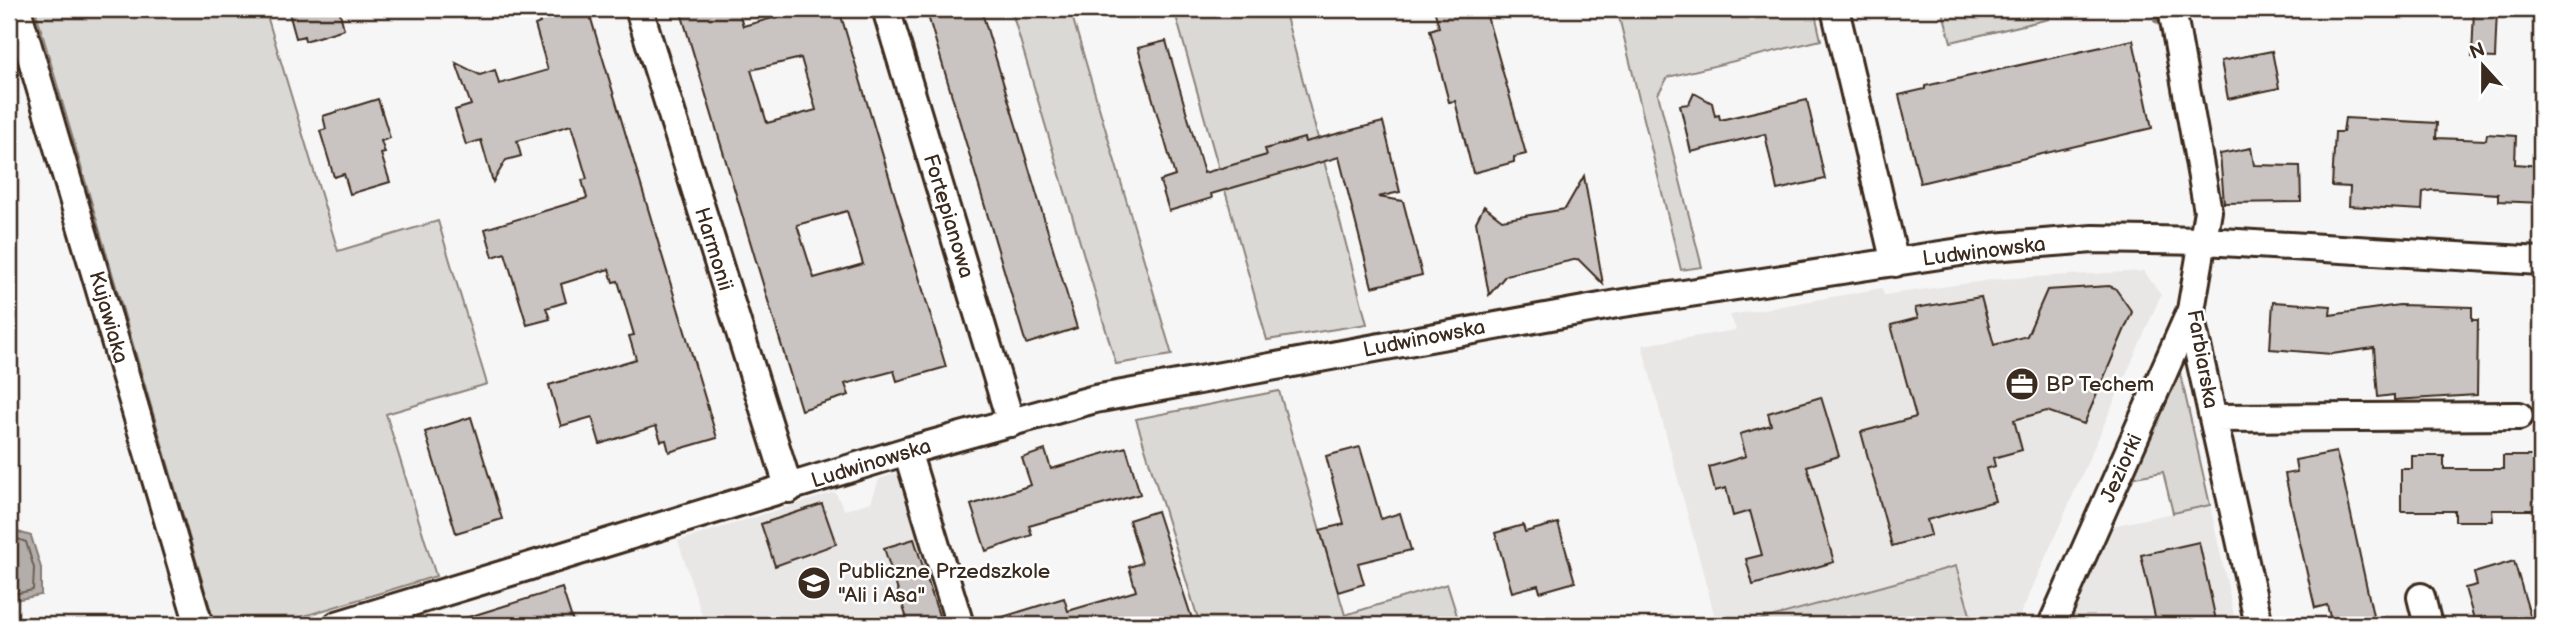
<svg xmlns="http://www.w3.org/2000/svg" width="2550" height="634" viewBox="0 0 2550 634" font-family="'Balsamiq Sans',sans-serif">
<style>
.built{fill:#e9e7e6}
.green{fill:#dbd9d6;stroke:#8b827a;stroke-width:2}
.water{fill:#b4aeaa;stroke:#847972;stroke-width:2}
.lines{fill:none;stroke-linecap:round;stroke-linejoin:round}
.shore{stroke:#6b5f56;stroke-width:2}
.stream{stroke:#847972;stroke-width:9}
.building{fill:#c9c3c1;stroke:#3b2a1e;stroke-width:2;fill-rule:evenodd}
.street-casing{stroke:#3b2a1e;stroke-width:32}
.street{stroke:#fff;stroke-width:26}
.labels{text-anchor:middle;stroke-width:5;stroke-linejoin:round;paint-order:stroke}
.street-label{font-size:21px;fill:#3b2a1e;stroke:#fff}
.poi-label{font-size:21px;fill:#3b2a1e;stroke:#fff;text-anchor:start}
</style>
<rect width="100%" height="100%" fill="#f7f6f6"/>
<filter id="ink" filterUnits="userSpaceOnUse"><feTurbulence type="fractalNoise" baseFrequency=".0143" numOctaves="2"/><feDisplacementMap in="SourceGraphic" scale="14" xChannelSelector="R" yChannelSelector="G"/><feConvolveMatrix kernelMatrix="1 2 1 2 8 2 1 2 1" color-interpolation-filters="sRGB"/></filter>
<g filter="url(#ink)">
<!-- built -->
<path class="built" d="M 2144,271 L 2161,295 L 2016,625 L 1973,625 L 1956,566 L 1742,625 L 1717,625 L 1642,345 L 1736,330 L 1730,315 L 1882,288 L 1884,295 L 1998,279 Z
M 902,471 L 949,625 L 705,625 L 678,541 L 835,492 L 845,510 L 871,502 L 879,479 Z
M 2210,505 L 2236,625 L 2068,625 L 2112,526 Z"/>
<!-- green -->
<path class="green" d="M 35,9 L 265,9 L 338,251 L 438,221 L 487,384 L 386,414 L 436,576 L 275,625 L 215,625 Z
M 1011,9 L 1070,9 L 1172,355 L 1116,364 Z
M 1174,9 L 1284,9 L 1367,324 L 1267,340 Z
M 1617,9 L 1814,9 L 1821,40 L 1668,77 L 1658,94 L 1702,267 L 1681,270 Z
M 1942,9 L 2047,9 L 2049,19 L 1951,42 Z
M 2180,372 L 2210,505 L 2173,513 L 2163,472 L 2130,478 L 2174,373 Z
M 1279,391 L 1345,615 L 1447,584 L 1460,625 L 1200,625 L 1136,419 Z
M 1956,566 L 1973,625 L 1742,625 Z"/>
<!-- water -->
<path class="water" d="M 9,529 L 31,536 L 41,568 L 41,595 L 9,601 Z"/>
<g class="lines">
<!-- shore -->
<path class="shore" d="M 9,536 L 26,542 L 34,568 L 33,590 L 9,595"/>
<!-- stream -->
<path class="stream" d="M 2155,9 L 2157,19"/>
</g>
<!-- building -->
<path class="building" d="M 288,9 L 339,9 L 344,29 L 305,41 L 304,36 L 296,38 Z
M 560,9 L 588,9 L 717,438 L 669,452 L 666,440 L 661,441 L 656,426 L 600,444 L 592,417 L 561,426 L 549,385 L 636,359 L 629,336 L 634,335 L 618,281 L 613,282 L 609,269 L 561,284 L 566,302 L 546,308 L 550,319 L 527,325 L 505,253 L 493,257 L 485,229 L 587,198 L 582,180 L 587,179 L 571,125 L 517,141 L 521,156 L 506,160 L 493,182 L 481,140 L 466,145 L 455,110 L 471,105 L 456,63 L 480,75 L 495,70 L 499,84 L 548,70 L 535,25 L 540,23 L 537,15 Z
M 680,9 L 738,9 L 743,26 L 788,14 L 786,9 L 839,9 L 946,367 L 897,381 L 894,371 L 845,384 L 849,395 L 801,410 ZM 801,58 L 816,110 L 767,123 L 751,70 ZM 847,211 L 863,264 L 814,278 L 797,225 Z
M 926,9 L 981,9 L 1077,328 L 1026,344 Z
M 1434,9 L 1485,9 L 1526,154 L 1514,157 L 1514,162 L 1473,173 L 1455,101 L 1449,102 L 1430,30 L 1439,27 Z
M 2474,9 L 2497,9 L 2495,58 L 2472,57 Z
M 2133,40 L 2152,128 L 1920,183 L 1899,95 L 1925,89 L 1925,86 Z
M 1166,41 L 1204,173 L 1267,155 L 1265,149 L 1304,138 L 1305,142 L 1383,122 L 1400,192 L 1378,197 L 1403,201 L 1422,275 L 1372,287 L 1339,157 L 1211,194 L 1212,198 L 1169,211 L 1160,181 L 1175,176 L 1138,48 Z
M 2272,51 L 2279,88 L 2228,99 L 2221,61 Z
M 1694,93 L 1712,103 L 1715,116 L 1719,115 L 1720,120 L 1807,100 L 1825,179 L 1777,190 L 1765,134 L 1691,152 L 1680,105 L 1689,104 Z
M 378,99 L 390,138 L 381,141 L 385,153 L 381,154 L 390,182 L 350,194 L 344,174 L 334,177 L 320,131 L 326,129 L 323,116 Z
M 2345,118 L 2437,123 L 2436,138 L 2486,140 L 2487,134 L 2516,136 L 2515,164 L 2541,166 L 2541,203 L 2498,201 L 2498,194 L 2433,190 L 2423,192 L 2422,210 L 2349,206 L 2350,187 L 2332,186 L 2335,132 L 2343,132 Z
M 2251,148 L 2254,165 L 2300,166 L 2301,202 L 2224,203 L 2220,154 Z
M 1584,176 L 1603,284 L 1578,259 L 1506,275 L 1489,295 L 1476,222 L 1484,206 L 1502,220 L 1565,209 Z
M 2109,286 L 2115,288 L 2132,312 L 2084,424 L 2047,411 L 2014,420 L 2022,450 L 1993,458 L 1995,466 L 1986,469 L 1995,501 L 1927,520 L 1931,535 L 1892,546 L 1861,432 L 1916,417 L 1891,325 L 1918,318 L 1915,308 L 1981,297 L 1994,345 L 2027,336 L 2047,290 Z
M 2273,302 L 2331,306 L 2330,315 L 2399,305 L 2472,307 L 2472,320 L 2478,320 L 2477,395 L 2394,400 L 2394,395 L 2378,397 L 2374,348 L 2332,354 L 2270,349 Z
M 1821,397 L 1839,456 L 1807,466 L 1834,562 L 1753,585 L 1746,559 L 1762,555 L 1750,511 L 1733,516 L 1726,488 L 1715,491 L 1709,467 L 1746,456 L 1740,434 L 1771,425 L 1768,413 Z
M 471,417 L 502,519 L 456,533 L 425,432 Z
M 1126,447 L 1140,494 L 1029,526 L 1032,535 L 986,551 L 971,505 L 1031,485 L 1022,458 L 1045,450 L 1051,469 Z
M 1360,447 L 1381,519 L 1400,513 L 1411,550 L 1358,563 L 1364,584 L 1338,592 L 1320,530 L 1344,524 L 1326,456 Z
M 2336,452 L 2343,478 L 2375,625 L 2332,625 L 2327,605 L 2315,608 L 2292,508 L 2285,474 L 2297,472 L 2295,460 Z
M 2412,456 L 2444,456 L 2444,469 L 2503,469 L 2503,456 L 2534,456 L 2534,469 L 2541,469 L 2541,510 L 2492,510 L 2493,521 L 2455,521 L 2455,511 L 2401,511 L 2401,469 L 2412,469 Z
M 822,504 L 836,544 L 775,566 L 761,524 Z
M 1157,511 L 1194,625 L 994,625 L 993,620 L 1064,598 L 1068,611 L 1136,591 L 1129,567 L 1142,563 L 1129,520 Z
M 1558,523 L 1575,582 L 1540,592 L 1538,585 L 1512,592 L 1495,533 L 1523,525 L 1525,532 Z
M 914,539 L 942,625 L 909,625 L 884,548 Z
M 2199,542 L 2217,625 L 2157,625 L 2141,555 Z
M 2514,561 L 2533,625 L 2489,625 L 2486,616 L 2474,619 L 2465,588 L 2477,585 L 2474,573 Z
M 562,588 L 574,625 L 459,625 L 459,620 Z"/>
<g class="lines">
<defs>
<path id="street" d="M 17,9 L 199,625
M 639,9 L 789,489
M 886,9 L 1011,423
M 1835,9 L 1895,263
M 2172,9 L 2208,211 L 2191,310 L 2193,328 L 2259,625
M 2213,418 L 2519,416
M 907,451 L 960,625
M 2421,597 L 2428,625
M 337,625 L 907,451 L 1095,399 L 1617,304 L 1993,247 L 2093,239 L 2205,241 L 2541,261
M 2052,625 L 2191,310"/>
</defs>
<!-- street casing -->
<use href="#street" class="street-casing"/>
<!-- street -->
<use href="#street" class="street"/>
</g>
</g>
<!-- icons -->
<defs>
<symbol id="office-disc" viewBox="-11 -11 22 22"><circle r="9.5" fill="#3b2a1e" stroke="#fff"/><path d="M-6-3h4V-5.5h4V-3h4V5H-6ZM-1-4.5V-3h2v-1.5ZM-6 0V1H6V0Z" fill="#fff"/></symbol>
<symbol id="school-disc" viewBox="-11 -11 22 22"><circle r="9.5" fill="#3b2a1e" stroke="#fff"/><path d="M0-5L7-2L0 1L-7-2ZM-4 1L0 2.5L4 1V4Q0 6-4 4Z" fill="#fff"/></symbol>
</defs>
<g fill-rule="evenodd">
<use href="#office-disc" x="2003" y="365" width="38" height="38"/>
<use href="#school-disc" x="795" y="564" width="38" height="38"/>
</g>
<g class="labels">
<!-- street labels -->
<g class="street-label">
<text transform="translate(949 216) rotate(73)" y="7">Fortepianowa</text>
<text transform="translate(714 249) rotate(73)" y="7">Harmonii</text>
<text transform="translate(1984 251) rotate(-7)" y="7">Ludwinowska</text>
<text transform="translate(109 317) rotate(74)" y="7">Kujawiaka</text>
<text transform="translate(1424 338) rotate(-11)" y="7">Ludwinowska</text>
<text transform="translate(2203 359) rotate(80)" y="7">Farbiarska</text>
<text transform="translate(871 463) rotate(-17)" y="7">Ludwinowska</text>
<text transform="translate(2121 468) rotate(-66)" y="7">Jeziorki</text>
</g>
<!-- poi labels -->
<g class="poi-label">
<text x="2046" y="391">BP Techem</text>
<text x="838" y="578">Publiczne Przedszkole<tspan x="838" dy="24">"Ali i Asa"</tspan></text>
</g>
</g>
<!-- margin -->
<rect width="2550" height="634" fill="none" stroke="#fff" stroke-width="35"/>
<rect x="18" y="18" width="2515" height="599" fill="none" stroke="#3b2a1e" stroke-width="2.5" filter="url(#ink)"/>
<!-- north arrow -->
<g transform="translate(2483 66) rotate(339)" stroke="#ffffff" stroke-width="5" paint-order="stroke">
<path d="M0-5L12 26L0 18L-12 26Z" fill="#3b2a1e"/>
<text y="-10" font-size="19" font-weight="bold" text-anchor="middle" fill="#3b2a1e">N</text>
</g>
</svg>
